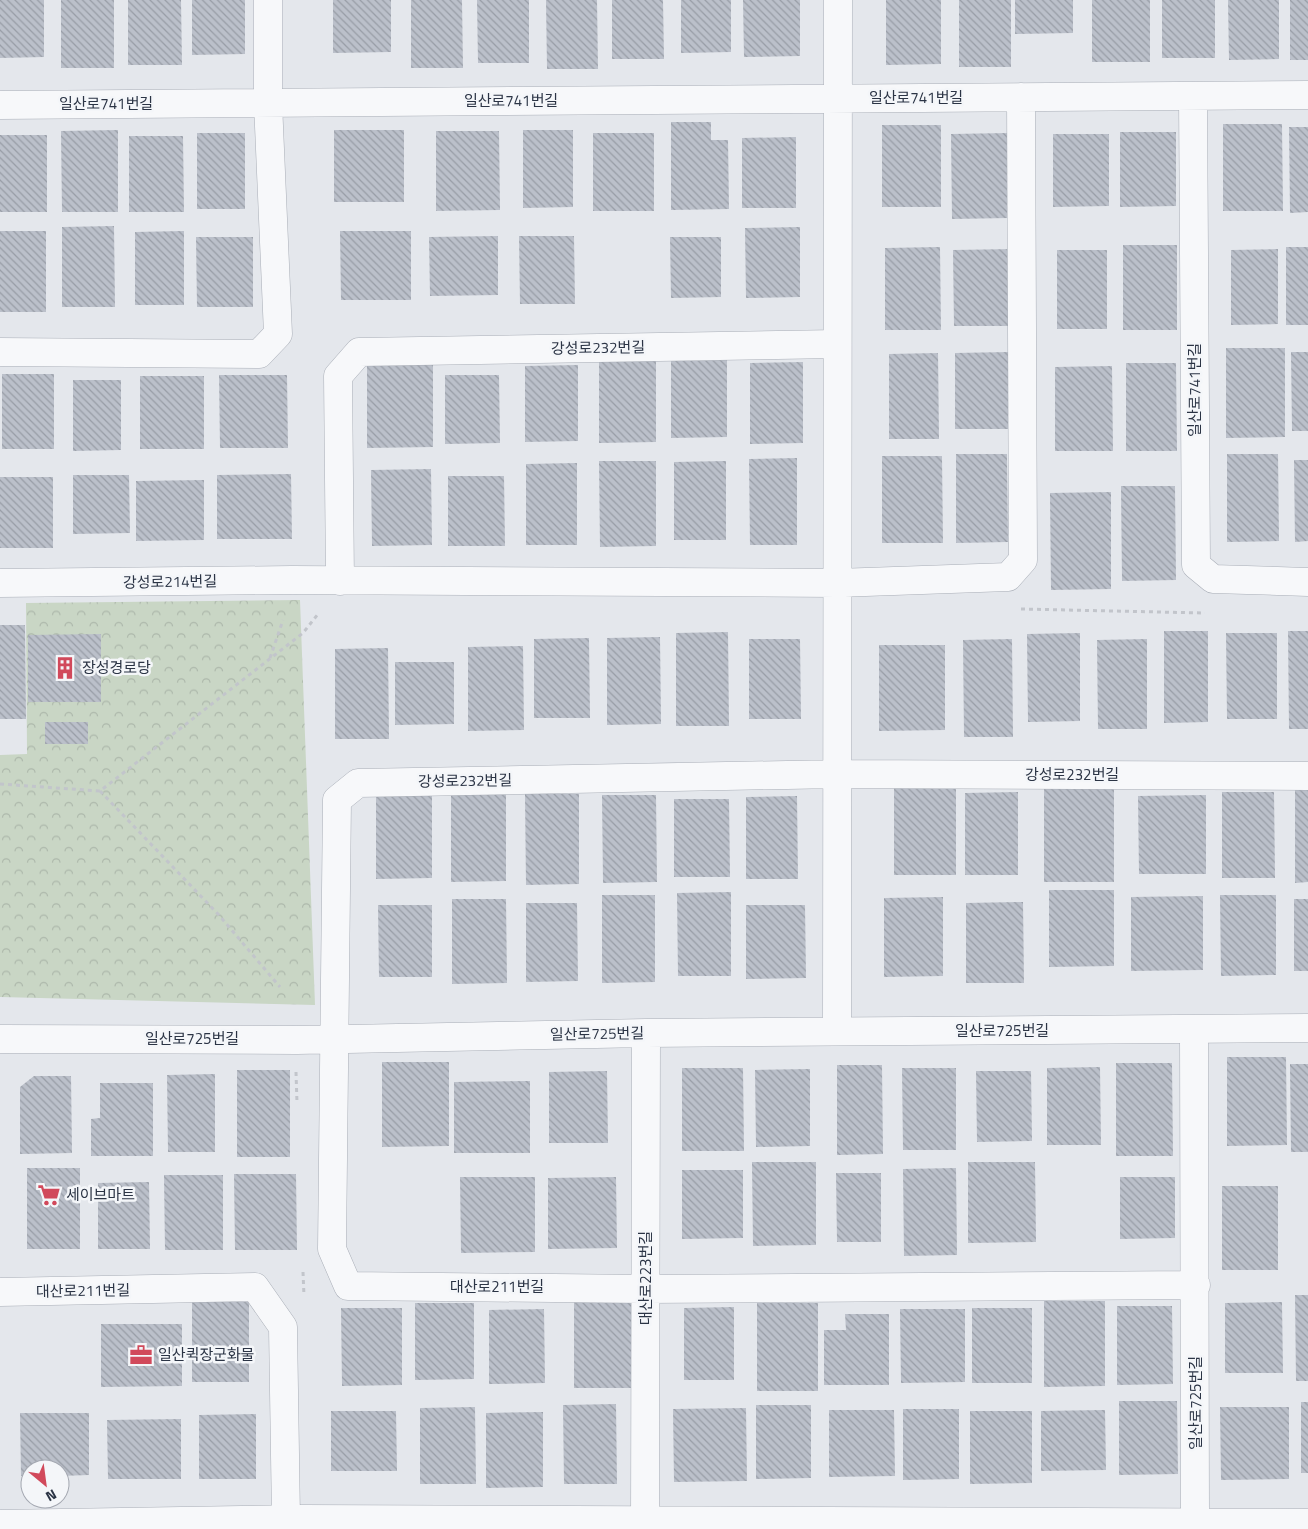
<svg xmlns="http://www.w3.org/2000/svg" width="1308" height="1529" viewBox="0 0 1308 1529" font-family="'Titillium Web','Noto Sans KR',sans-serif">
<style>
.park{fill:url(#park-crowns)}
.building{fill:url(#building-back-hatch)}
.lines{fill:none;stroke-linecap:round;stroke-linejoin:round}
.minor-casing{stroke:#a9aeb7;stroke-width:29}
.path{stroke:#c2c5cb;stroke-width:3;stroke-dasharray:4 4;stroke-linecap:butt}
.minor{stroke:#f7f8fa;stroke-width:28}
.labels{text-anchor:middle;stroke-width:5;stroke-linejoin:round;paint-order:stroke}
.street-label{font-size:15px;fill:#2b3445;stroke:#f4f6f9}
.poi-label{font-size:15px;fill:#2b3445;stroke:#f4f6f9;text-anchor:start}
</style>
<defs>
<pattern id="park-crowns" width="20" height="18" patternUnits="userSpaceOnUse" patternTransform="scale(1.25)"><rect width="20" height="18" fill="#c9d6c5"/><path d="M2 6a3 3 0 1 1 6 0M12 15a3 3 0 1 1 6 0" fill="none" stroke="#adb8ab"/></pattern>
<pattern id="building-back-hatch" width="6" height="6" patternUnits="userSpaceOnUse" patternTransform="scale(1.25)"><rect width="6" height="6" fill="#bbc0ca"/><path d="M-1 5l2 2M0 0l6 6M5-1l2 2" fill="none" stroke="#989da6"/></pattern>
</defs>
<rect width="100%" height="100%" fill="#e4e7ec"/>
<!-- park -->
<path class="park" d="M 300,600 L 315,1005 L 0,997 L 0,755 L 27,754 L 26,603 Z"/>
<!-- building -->
<path class="building" d="M 0,0 L 44,0 L 44,57 L 0,58 Z
M 61,0 L 114,0 L 114,68 L 61,68 Z
M 128,0 L 181,0 L 182,65 L 128,65 Z
M 192,0 L 245,0 L 245,54 L 192,55 Z
M 333,0 L 391,0 L 391,52 L 333,53 Z
M 411,0 L 462,0 L 463,68 L 411,68 Z
M 477,0 L 529,0 L 529,63 L 478,63 Z
M 546,0 L 597,0 L 598,69 L 547,69 Z
M 612,0 L 663,0 L 664,59 L 612,59 Z
M 681,0 L 731,0 L 731,52 L 681,53 Z
M 743,0 L 800,0 L 800,56 L 744,57 Z
M 886,0 L 941,0 L 941,64 L 886,65 Z
M 959,0 L 1011,0 L 1011,67 L 959,67 Z
M 1015,0 L 1073,0 L 1073,33 L 1015,34 Z
M 1092,0 L 1150,0 L 1150,62 L 1092,62 Z
M 1162,0 L 1215,0 L 1215,58 L 1162,58 Z
M 1228,0 L 1279,0 L 1279,59 L 1229,60 Z
M 1290,0 L 1308,0 L 1308,60 L 1290,60 Z
M 671,122 L 711,122 L 711,140 L 728,140 L 729,209 L 671,210 Z
M 1223,124 L 1282,124 L 1283,211 L 1223,211 Z
M 882,125 L 941,125 L 941,207 L 882,207 Z
M 1289,127 L 1308,127 L 1308,212 L 1290,213 Z
M 118,130 L 118,212 L 62,212 L 61,131 Z
M 334,130 L 404,130 L 404,202 L 334,202 Z
M 523,130 L 573,130 L 573,207 L 523,208 Z
M 436,131 L 499,131 L 500,210 L 436,211 Z
M 1120,132 L 1176,132 L 1176,206 L 1120,207 Z
M 197,133 L 245,133 L 245,209 L 197,209 Z
M 593,133 L 654,133 L 654,211 L 593,211 Z
M 1009,133 L 1009,218 L 952,219 L 951,134 Z
M 1053,134 L 1109,134 L 1109,206 L 1053,207 Z
M 0,135 L 47,135 L 47,212 L 0,212 Z
M 129,136 L 183,136 L 184,212 L 129,212 Z
M 796,137 L 796,208 L 742,208 L 742,138 Z
M 114,226 L 115,307 L 62,307 L 62,227 Z
M 800,227 L 800,297 L 746,298 L 745,228 Z
M 0,231 L 46,231 L 46,312 L 0,312 Z
M 184,231 L 184,305 L 135,305 L 135,232 Z
M 340,231 L 411,231 L 411,300 L 341,300 Z
M 498,236 L 498,295 L 430,296 L 429,237 Z
M 519,236 L 574,236 L 575,304 L 520,304 Z
M 196,237 L 253,237 L 253,307 L 197,307 Z
M 670,237 L 721,237 L 721,297 L 671,298 Z
M 1123,245 L 1177,245 L 1177,330 L 1123,330 Z
M 940,247 L 941,330 L 885,330 L 885,248 Z
M 1286,247 L 1308,247 L 1308,325 L 1286,325 Z
M 1013,249 L 1013,326 L 954,326 L 953,250 Z
M 1278,249 L 1278,324 L 1231,325 L 1231,250 Z
M 1057,250 L 1107,250 L 1107,329 L 1057,329 Z
M 1226,348 L 1285,348 L 1285,437 L 1226,438 Z
M 1009,352 L 1009,429 L 955,429 L 955,353 Z
M 1291,352 L 1308,352 L 1308,431 L 1292,431 Z
M 938,353 L 939,439 L 889,439 L 889,354 Z
M 727,360 L 727,437 L 671,438 L 671,361 Z
M 367,361 L 433,361 L 433,447 L 367,448 Z
M 599,361 L 656,361 L 656,442 L 599,443 Z
M 803,362 L 803,443 L 750,444 L 750,363 Z
M 1126,363 L 1176,363 L 1177,451 L 1126,451 Z
M 578,365 L 578,441 L 525,442 L 525,366 Z
M 1112,366 L 1113,451 L 1055,451 L 1055,367 Z
M 2,374 L 54,374 L 54,449 L 2,449 Z
M 219,375 L 287,375 L 288,448 L 220,448 Z
M 445,375 L 499,375 L 500,443 L 445,444 Z
M 140,376 L 204,376 L 204,449 L 140,449 Z
M 73,380 L 121,380 L 121,450 L 73,451 Z
M 956,454 L 1007,454 L 1008,542 L 956,543 Z
M 1227,454 L 1278,454 L 1279,541 L 1227,542 Z
M 882,456 L 942,456 L 943,543 L 882,543 Z
M 797,458 L 797,545 L 750,545 L 749,459 Z
M 1294,460 L 1308,460 L 1308,541 L 1295,542 Z
M 599,461 L 656,461 L 656,546 L 600,547 Z
M 726,461 L 726,540 L 674,540 L 674,462 Z
M 577,463 L 577,545 L 526,545 L 526,464 Z
M 431,469 L 432,545 L 372,546 L 371,470 Z
M 291,474 L 292,539 L 217,539 L 217,475 Z
M 73,475 L 129,475 L 130,533 L 73,534 Z
M 448,476 L 504,476 L 505,546 L 448,546 Z
M 0,477 L 53,477 L 53,548 L 0,548 Z
M 204,480 L 204,540 L 136,541 L 136,481 Z
M 1121,486 L 1175,486 L 1176,580 L 1122,581 Z
M 1111,492 L 1111,589 L 1051,590 L 1050,493 Z
M 0,625 L 25,625 L 26,719 L 0,719 Z
M 1164,631 L 1208,631 L 1208,722 L 1164,723 Z
M 1288,631 L 1308,631 L 1308,729 L 1289,729 Z
M 728,632 L 729,726 L 676,726 L 676,633 Z
M 1080,633 L 1080,721 L 1028,722 L 1027,634 Z
M 1226,633 L 1277,633 L 1277,719 L 1227,719 Z
M 101,634 L 101,702 L 28,702 L 28,635 Z
M 660,637 L 661,724 L 607,725 L 607,638 Z
M 589,638 L 590,718 L 534,718 L 534,639 Z
M 749,639 L 800,639 L 801,719 L 749,719 Z
M 1012,639 L 1013,737 L 964,737 L 963,640 Z
M 1147,639 L 1147,729 L 1098,729 L 1097,640 Z
M 879,645 L 945,645 L 945,730 L 879,731 Z
M 523,646 L 524,730 L 468,731 L 468,647 Z
M 388,648 L 389,739 L 335,739 L 335,649 Z
M 395,662 L 454,662 L 454,724 L 395,725 Z
M 45,722 L 88,722 L 88,744 L 45,744 Z
M 1114,778 L 1114,882 L 1044,882 L 1044,779 Z
M 956,783 L 956,875 L 894,875 L 894,784 Z
M 1295,788 L 1308,788 L 1308,882 L 1295,883 Z
M 432,792 L 432,878 L 376,879 L 376,793 Z
M 1018,792 L 1018,875 L 965,875 L 965,793 Z
M 1222,792 L 1274,792 L 1275,878 L 1222,878 Z
M 506,794 L 506,881 L 451,882 L 451,795 Z
M 525,794 L 579,794 L 579,884 L 526,885 Z
M 602,795 L 656,795 L 657,882 L 603,883 Z
M 1206,795 L 1206,874 L 1139,874 L 1138,796 Z
M 797,796 L 798,879 L 746,879 L 746,797 Z
M 674,799 L 729,799 L 730,877 L 674,877 Z
M 1049,890 L 1114,890 L 1114,966 L 1049,967 Z
M 731,892 L 731,976 L 678,976 L 677,893 Z
M 602,895 L 655,895 L 655,982 L 602,983 Z
M 1220,895 L 1276,895 L 1276,975 L 1221,976 Z
M 1203,896 L 1203,970 L 1131,971 L 1131,897 Z
M 943,897 L 943,976 L 884,977 L 884,898 Z
M 452,899 L 506,899 L 507,983 L 452,984 Z
M 1294,899 L 1308,899 L 1308,971 L 1294,971 Z
M 1023,902 L 1024,983 L 966,983 L 966,903 Z
M 526,903 L 577,903 L 578,981 L 526,982 Z
M 378,905 L 432,905 L 432,977 L 379,977 Z
M 746,905 L 805,905 L 806,978 L 746,979 Z
M 1227,1057 L 1286,1057 L 1287,1145 L 1227,1146 Z
M 382,1062 L 449,1062 L 449,1146 L 382,1147 Z
M 1116,1063 L 1172,1063 L 1173,1156 L 1116,1156 Z
M 1290,1064 L 1308,1064 L 1308,1152 L 1291,1152 Z
M 837,1065 L 882,1065 L 883,1154 L 837,1155 Z
M 1100,1067 L 1101,1145 L 1047,1145 L 1047,1068 Z
M 682,1068 L 743,1068 L 744,1151 L 682,1151 Z
M 902,1068 L 956,1068 L 956,1150 L 903,1150 Z
M 810,1069 L 810,1146 L 756,1147 L 755,1070 Z
M 237,1070 L 290,1070 L 290,1157 L 237,1157 Z
M 607,1071 L 608,1143 L 549,1143 L 549,1072 Z
M 976,1071 L 1031,1071 L 1032,1141 L 977,1142 Z
M 215,1074 L 215,1152 L 168,1152 L 167,1075 Z
M 34,1076 L 71,1076 L 72,1153 L 20,1154 L 20,1087 Z
M 530,1081 L 530,1153 L 454,1153 L 454,1082 Z
M 100,1083 L 153,1083 L 153,1156 L 91,1156 L 91,1119 L 100,1118 Z
M 752,1162 L 816,1162 L 816,1245 L 753,1246 Z
M 968,1162 L 1035,1162 L 1036,1242 L 968,1243 Z
M 27,1168 L 80,1168 L 80,1249 L 27,1249 Z
M 956,1168 L 957,1255 L 904,1256 L 903,1169 Z
M 682,1170 L 743,1170 L 743,1238 L 682,1239 Z
M 836,1173 L 881,1173 L 881,1242 L 837,1242 Z
M 234,1174 L 296,1174 L 297,1250 L 235,1250 Z
M 164,1175 L 223,1175 L 223,1250 L 165,1250 Z
M 460,1177 L 535,1177 L 535,1252 L 461,1253 Z
M 616,1177 L 617,1248 L 548,1249 L 548,1178 Z
M 1120,1177 L 1175,1177 L 1175,1238 L 1120,1239 Z
M 149,1182 L 150,1249 L 98,1249 L 98,1183 Z
M 1222,1186 L 1278,1186 L 1278,1270 L 1222,1270 Z
M 1295,1295 L 1308,1295 L 1308,1381 L 1296,1381 Z
M 574,1299 L 632,1299 L 632,1388 L 574,1388 Z
M 1044,1301 L 1105,1301 L 1105,1386 L 1044,1387 Z
M 192,1302 L 249,1302 L 249,1382 L 192,1382 Z
M 1282,1302 L 1283,1373 L 1225,1373 L 1225,1303 Z
M 415,1303 L 474,1303 L 474,1379 L 415,1380 Z
M 757,1303 L 818,1303 L 818,1391 L 757,1391 Z
M 1117,1306 L 1172,1306 L 1173,1384 L 1117,1385 Z
M 734,1307 L 734,1380 L 684,1380 L 684,1308 Z
M 341,1308 L 402,1308 L 402,1385 L 342,1386 Z
M 972,1308 L 1032,1308 L 1032,1383 L 972,1383 Z
M 544,1309 L 545,1383 L 489,1384 L 489,1310 Z
M 900,1309 L 965,1309 L 965,1382 L 901,1383 Z
M 845,1314 L 889,1314 L 889,1385 L 824,1385 L 824,1330 L 846,1330 Z
M 101,1324 L 182,1324 L 182,1386 L 101,1387 Z
M 1119,1401 L 1177,1401 L 1178,1474 L 1119,1475 Z
M 1301,1402 L 1308,1402 L 1308,1473 L 1301,1473 Z
M 616,1404 L 617,1484 L 564,1484 L 563,1405 Z
M 756,1405 L 811,1405 L 811,1478 L 756,1479 Z
M 475,1407 L 476,1484 L 420,1484 L 420,1408 Z
M 1220,1407 L 1289,1407 L 1289,1479 L 1221,1480 Z
M 746,1408 L 747,1481 L 674,1482 L 673,1409 Z
M 903,1409 L 959,1409 L 959,1479 L 903,1480 Z
M 829,1410 L 894,1410 L 895,1476 L 829,1477 Z
M 1105,1410 L 1106,1470 L 1041,1471 L 1041,1411 Z
M 331,1411 L 396,1411 L 397,1471 L 331,1471 Z
M 970,1411 L 1032,1411 L 1032,1483 L 970,1484 Z
M 543,1412 L 543,1487 L 486,1488 L 486,1413 Z
M 20,1413 L 89,1413 L 89,1475 L 60,1476 L 60,1469 L 30,1469 L 30,1476 L 21,1476 Z
M 256,1414 L 256,1479 L 199,1479 L 199,1415 Z
M 181,1419 L 181,1479 L 108,1479 L 107,1420 Z"/>
<g class="lines">
<defs>
<path id="minor" d="M 1193,96 L 1196,565 L 1213,579 L 1308,582
M 0,105 L 1308,95
M 0,352 L 259,354 L 278,334 L 268,103 L 268,0
M 340,581 L 338,376 L 359,352 L 837,344
M 0,583 L 292,580 L 837,583 L 1008,577 L 1023,560 L 1021,97
M 837,1031 L 838,0
M 1194,1031 L 1195,1521
M 0,1039 L 297,1040 L 646,1033 L 1308,1028
M 1196,1285 L 645,1289 L 348,1286 L 332,1249 L 337,800 L 358,783 L 837,774 L 1308,776
M 0,1292 L 255,1287 L 283,1327 L 286,1519
M 0,1524 L 303,1519 L 1308,1523
M 645,1529 L 646,1033"/>
</defs>
<!-- minor casing -->
<use href="#minor" class="minor-casing"/>
<!-- path -->
<path class="path" d="M 1021,609 L 1205,613
M 270,658 L 283,620
M 0,784 L 100,791 L 303,633 L 318,614
M 100,791 L 218,914 L 280,987
M 296,1072 L 297,1103
M 303,1272 L 304,1296"/>
<!-- minor -->
<use href="#minor" class="minor"/>
</g>
<!-- icons -->
<defs>
<symbol id="building-bare" viewBox="-9 -9 18 18"><path d="M-4-6H4V6H1V3H-1V6H-4ZM-2.5-4.3h1.7v1.8h-1.7ZM.8-4.3h1.7v1.8H.8ZM-2.5-1h1.7V.8h-1.7ZM.8-1h1.7V.8H.8Z" fill="#d1495b" stroke="#f4f6f9" stroke-width="2.5" paint-order="stroke"/></symbol>
<symbol id="supermarket-bare" viewBox="-9 -9 18 18"><path d="M-6-5.5h2.5l.6 2H6L4.5 2H-2.5L-4.4-4H-6ZM-1.5 3.2a1.3 1.3 0 1 0 .1 0ZM3 3.2a1.3 1.3 0 1 0 .1 0Z" fill="#d1495b" stroke="#f4f6f9" stroke-width="2.5" paint-order="stroke"/></symbol>
<symbol id="office-bare" viewBox="-9 -9 18 18"><path d="M-6-3h4V-5.5h4V-3h4V5H-6ZM-1-4.5V-3h2v-1.5ZM-6 0V1H6V0Z" fill="#d1495b" stroke="#f4f6f9" stroke-width="2.5" paint-order="stroke"/></symbol>
</defs>
<g fill-rule="evenodd">
<use href="#building-bare" x="49" y="652" width="32" height="32"/>
<use href="#supermarket-bare" x="33" y="1179" width="32" height="32"/>
<use href="#office-bare" x="125" y="1339" width="32" height="32"/>
</g>
<g class="labels">
<!-- street labels -->
<g class="street-label">
<text x="916" y="103">일산로741번길</text>
<text x="511" y="106">일산로741번길</text>
<text x="106" y="109">일산로741번길</text>
<text transform="translate(598 348) rotate(-1)" y="5">강성로232번길</text>
<text transform="translate(1195 390) rotate(-90)" y="5">일산로741번길</text>
<text transform="translate(170 582) rotate(-1)" y="5">강성로214번길</text>
<text x="1072" y="780">강성로232번길</text>
<text transform="translate(465 781) rotate(-1)" y="5">강성로232번길</text>
<text x="1002" y="1036">일산로725번길</text>
<text transform="translate(597 1034) rotate(-1)" y="5">일산로725번길</text>
<text x="192" y="1044">일산로725번길</text>
<text transform="translate(646 1278) rotate(-90)" y="5">대산로223번길</text>
<text x="497" y="1292">대산로211번길</text>
<text transform="translate(83 1291) rotate(-1)" y="5">대산로211번길</text>
<text transform="translate(1196 1403) rotate(-90)" y="5">일산로725번길</text>
</g>
<!-- poi labels -->
<g class="poi-label">
<text x="82" y="673">장성경로당</text>
<text x="66" y="1200">세이브마트</text>
<text x="158" y="1360">일산퀵장군화물</text>
</g>
</g>
<!-- north arrow -->
<g transform="translate(45 1484) rotate(151)"><circle r="24" fill="#f4f6f9" stroke="#a4a8b1"/>
<path d="M0-4L9 19L0 12L-9 19Z" fill="#d1495b"/>
<text y="-8" font-size="14" font-weight="bold" text-anchor="middle" fill="#2b3445">N</text>
</g>
</svg>
